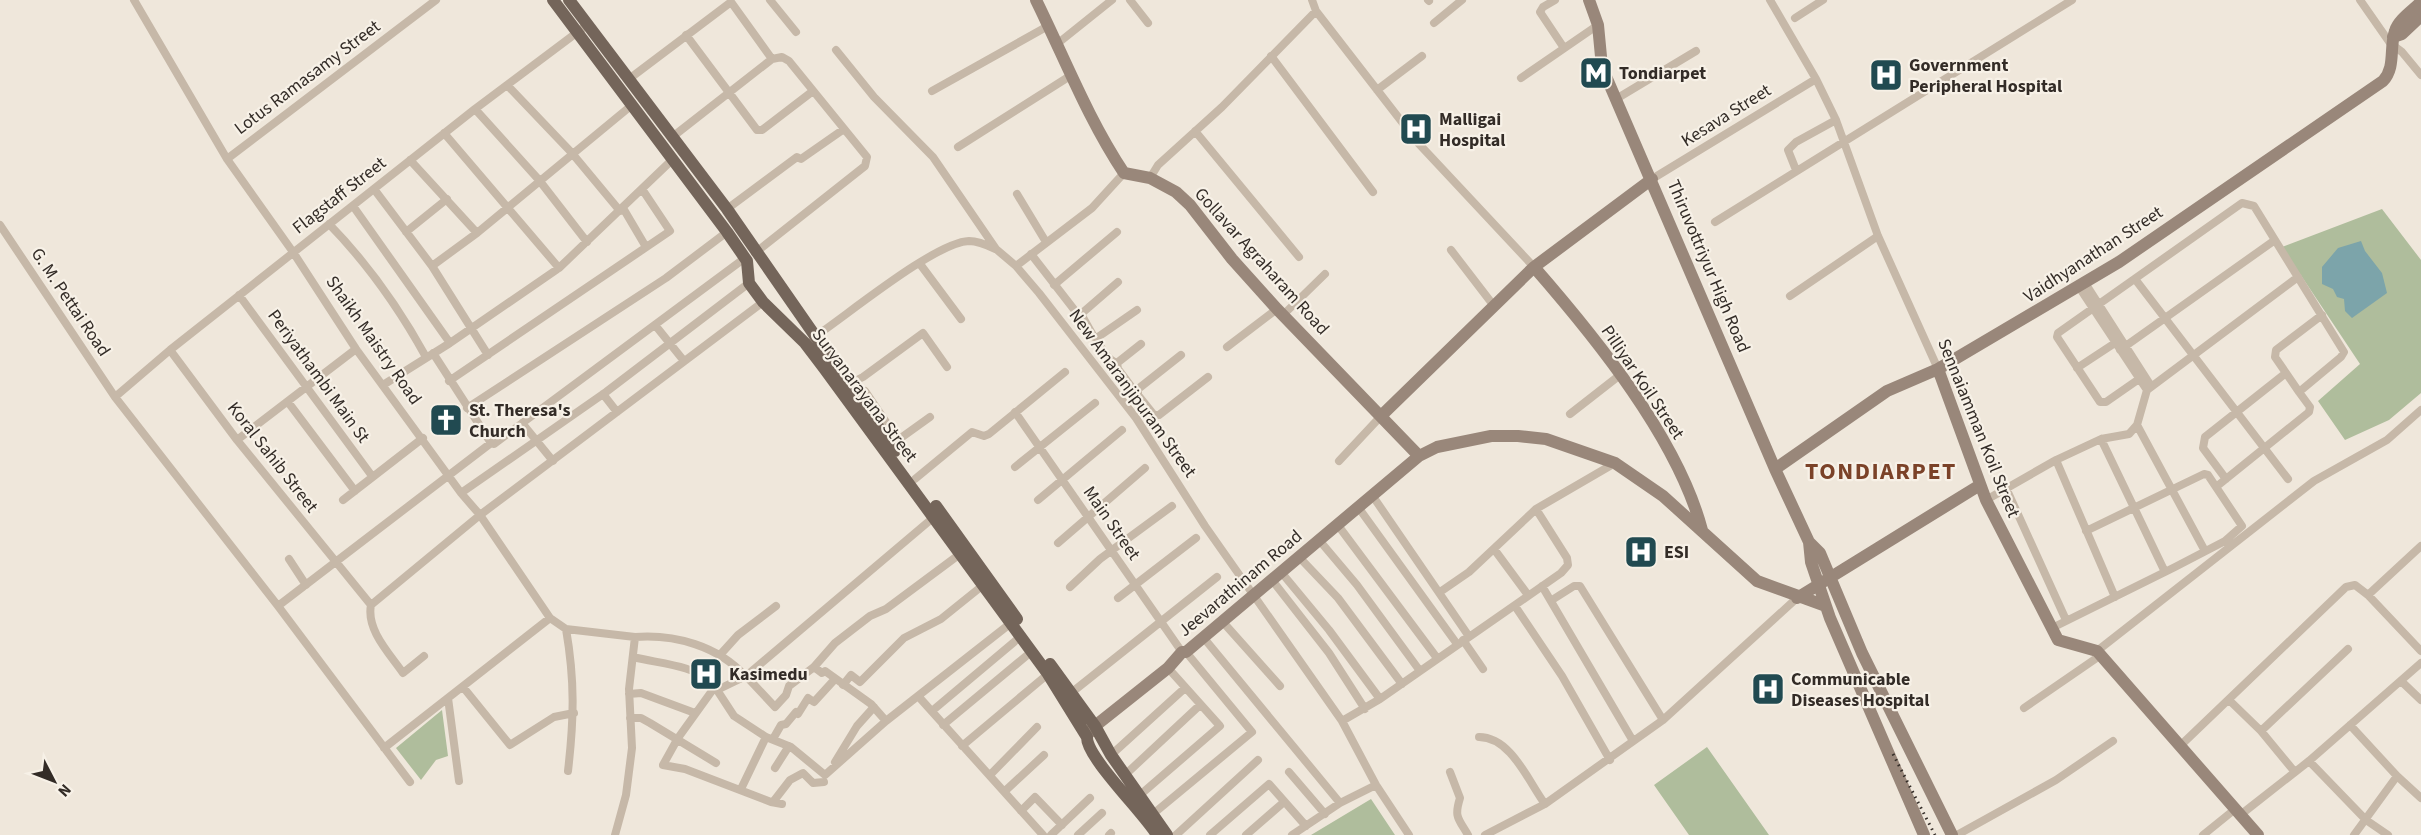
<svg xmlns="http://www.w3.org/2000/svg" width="2421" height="835" viewBox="0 0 2421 835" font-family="'Source Sans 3',sans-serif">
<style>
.green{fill:#afbd9c}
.water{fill:#7ca4aa}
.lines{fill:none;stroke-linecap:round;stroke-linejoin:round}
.street{stroke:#c6b8a8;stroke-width:8}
.secondary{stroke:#99877a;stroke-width:12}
.primary{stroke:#74655a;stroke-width:12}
.rail{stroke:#332c27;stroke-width:3;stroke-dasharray:1.5 4.5;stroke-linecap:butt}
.labels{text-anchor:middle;stroke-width:4.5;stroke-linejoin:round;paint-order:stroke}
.poi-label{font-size:18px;font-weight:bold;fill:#332c27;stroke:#f7f1e7;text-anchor:start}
.street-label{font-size:18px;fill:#332c27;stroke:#f7f1e7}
.district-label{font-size:24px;font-weight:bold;letter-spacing:1.5px;fill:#7b4228;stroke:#f7f1e7}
</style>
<rect width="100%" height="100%" fill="#efe7db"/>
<!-- green -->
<path class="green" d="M 2382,209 L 2421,260 L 2421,393 L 2389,420 L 2345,440 L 2318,401 L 2360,364 L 2282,247 Z
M 442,710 L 448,756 L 436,760 L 421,780 L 396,748 Z
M 1707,747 L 1769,835 L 1689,835 L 1654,785 Z
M 1371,799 L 1395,835 L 1311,835 Z"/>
<!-- water -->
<path class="water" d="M 2361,241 L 2365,251 L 2382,273 L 2387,293 L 2352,318 L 2345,311 L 2344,299 L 2337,297 L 2333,289 L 2322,284 L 2322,267 L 2338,248 Z"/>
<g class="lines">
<!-- street -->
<path class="street" d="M 134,0 L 227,159 L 293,252 L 356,349 L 461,493 L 480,515 L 550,618 L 566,629 L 635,637 L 629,689 L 632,748 L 626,795 L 615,835
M 770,0 L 796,32
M 1130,0 L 1148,23
M 1312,0 L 1316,11 L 1419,144 L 1534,267
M 1428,0 L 1429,1
M 1555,0 L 1543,7 L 1540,12 L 1564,48
M 1770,0 L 1816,79 L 1836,120 L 1878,236 L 1938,369
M 2360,0 L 2390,43 L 2402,52 L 2421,75
M 1795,18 L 1823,0
M 1434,23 L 1462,0
M 686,35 L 757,130 L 762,130 L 813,91
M 1057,44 L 1112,0
M 836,50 L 874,97 L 933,157 L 996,249 L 1016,266 L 1039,293 L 1136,418 L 1205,526 L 1342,721 L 1376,785 L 1409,835
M 1271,56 L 1373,192
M 1521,78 L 1598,25
M 629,79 L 731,2 L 772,59
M 508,86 L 571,152 L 620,211
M 1377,90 L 1422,56
M 932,91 L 1048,26
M 1616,99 L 1696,51
M 475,109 L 539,180 L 587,242
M 1195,131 L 1299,257
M 444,133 L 559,268
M 671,138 L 772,59 L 782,57 L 789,61 L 867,157 L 865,166 L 755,253
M 958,147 L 1070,76
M 227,159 L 436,0
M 410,160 L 477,233
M 1796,170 L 1788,150 L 1796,142 L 1836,120
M 1150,178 L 1158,165 L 1222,107 L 1316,11
M 1652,179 L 1816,79
M 374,189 L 432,266 L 488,355
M 1017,194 L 1046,242
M 353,206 L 450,343
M 623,208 L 646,247
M 727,209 L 797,157 L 801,159 L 844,129
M 1715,222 L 2072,0
M 329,224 C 368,264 399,308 426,357
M 0,225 L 115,397 L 278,606 L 410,782
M 406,232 L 447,199
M 1451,250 L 1494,306
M 1031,254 L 1076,312 L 1081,314 L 1094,337 L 1098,337 C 1098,346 1109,361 1117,363 L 1118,369 L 1133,389 L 1138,389 L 1138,395 L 1154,415 L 1159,415 L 1208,377
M 920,264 L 961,319
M 432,266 L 477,233 L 632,105
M 1016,266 L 1092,208 L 1124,173
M 2135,279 L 2288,479
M 2085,283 L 2151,386
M 1054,285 L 1117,232
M 2079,287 L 2147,390
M 239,295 L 372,476
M 1790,296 L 1878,236
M 1081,314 L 1118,282
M 1283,315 L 1325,274
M 655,325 L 684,361
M 1098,337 L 1137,310
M 813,338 C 845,317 935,242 969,241 C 978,241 987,245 995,249
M 1227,347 L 1277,309
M 170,350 L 237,440 L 371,605
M 2120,350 L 2275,240
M 433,353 L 491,443
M 1117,363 L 1141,344
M 2077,368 L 2115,343
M 2286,373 L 2275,357 L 2276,350 L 2322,315
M 2139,379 L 2106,402 L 2100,402 L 2057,337 L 2058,333 L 2242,203 L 2254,206 L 2344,352 L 2341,357 L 2299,392 L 2310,407 L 2309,412 L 2216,487
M 449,381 L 670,231 L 642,189
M 849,384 L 863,377 L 923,333 L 947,367
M 383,385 L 450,343 L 559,268 L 673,159
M 1138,389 L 1181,355
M 865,391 L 886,422 L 878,426
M 603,394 L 617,412
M 115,397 L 170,350 L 475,109 L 587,25
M 288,402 L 355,491
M 467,408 L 666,278 L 727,232
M 1015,412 L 1182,652
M 1570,414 L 1620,375
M 522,423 L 553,461
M 2137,425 L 2205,551
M 2101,439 L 2165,572
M 237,440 L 356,349
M 891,445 L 930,417
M 2056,460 L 2115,597
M 1339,461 L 1382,415
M 1015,467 L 1095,403
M 915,479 L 972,432 L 984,436 L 989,434 L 1065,372
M 2226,479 L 2203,448 L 2205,437 L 2286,373 L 2299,392
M 2006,488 L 2066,620
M 461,493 L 606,392 L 749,283
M 1372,495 L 1468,635
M 343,500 L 423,438
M 1038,500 L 1122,430
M 1986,500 L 2056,460 L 2101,439 L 2129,434 L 2137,425 L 2147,390 L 2298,277
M 1358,507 L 1457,644
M 1337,524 L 1437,658
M 1319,540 L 1357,585 L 1420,671
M 1058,543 L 1145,468
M 2421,546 L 2368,595 L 2421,651
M 1494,549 L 1528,595
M 1299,557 L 1338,598 L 1402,684
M 289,559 L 306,585
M 1281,572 L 1329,630 L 1380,699
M 1272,580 L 1329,653 L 1365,709
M 1542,586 L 1633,741
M 1070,587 L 1100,559 L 1172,506
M 1440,592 L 1469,572 L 1536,509 L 1615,463
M 1118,598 L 1196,538
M 1552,600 L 1574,586 L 1580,586 L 1663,720
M 278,606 L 491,443 L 494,444 L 745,258
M 1515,606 L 1562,676 L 1610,760
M 1222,621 L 1280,686
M 2052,628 L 2175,567 L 2225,541 L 2242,526 L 2208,475 L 2204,474 L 2086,531
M 566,629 C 575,681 574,719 568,771
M 635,637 C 675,634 718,646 745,676
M 1203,637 L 1340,803
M 1463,640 L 1483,669
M 2097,651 L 2314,481 L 2387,440 L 2421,410
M 424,656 L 403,673 C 390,654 366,630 371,605 L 480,515 L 763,302
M 719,656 L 738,635 L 776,606
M 633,657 C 661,664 690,664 714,683 L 714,688
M 814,667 L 822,673 L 825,671 L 871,704 L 886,721
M 746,676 L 775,707 L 786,695 L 789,686 L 814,667 L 835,643 L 870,616 L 886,609 L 960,554
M 2401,681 L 2421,700
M 843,685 L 851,675 L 860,682 L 904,638 L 941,619 L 982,586
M 463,687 L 510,745 L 554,717 L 574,713
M 717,690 L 734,716 L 766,737 L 791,747 L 825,775 L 886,721 L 1011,623
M 1071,693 L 1217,577
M 629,694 L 641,693 L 695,713
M 918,696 L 1043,835
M 448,698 L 459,781
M 2229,700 L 2261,731 L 2294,771
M 2024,708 L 2101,655
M 932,711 L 1020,637
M 630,718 L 641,718 L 650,723 L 716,763
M 1342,721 L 1380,699 L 1561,573 L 1568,565 L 1567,558 L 1536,509
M 943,725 L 1031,652
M 2350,725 L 2397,776 L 2354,835
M 2261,731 L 2348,649
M 1479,737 C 1511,737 1528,781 1545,804
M 773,739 L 781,725 L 786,724 L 796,712 L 798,714 L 808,698 L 814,702 L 835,679
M 962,746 L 1048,674
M 2180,746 L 2346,587 L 2355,585 L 2368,595
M 384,748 L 550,618
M 1111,755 L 1185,688
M 2309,761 L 2366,820 L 2388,835
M 835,762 L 857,726 L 874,707
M 775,768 L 789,746
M 1289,772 L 1325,814
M 1450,772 L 1460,798 C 1454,817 1458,818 1468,835
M 1126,774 L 1200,705
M 990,775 L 1037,727
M 2397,776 L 2421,798
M 741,789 L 766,737
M 1005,791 L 1044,755
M 1140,795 L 1220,726 L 1168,668
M 773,802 L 790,780 L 803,773 L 813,783 L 824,782
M 782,804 L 771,802 L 685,769 L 663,765 L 678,738 L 714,688 L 717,690 L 746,676 L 934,517
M 1021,811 L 1035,797 L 1062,825
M 1153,814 L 1252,732 L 1186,652
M 2239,816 L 2309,761 L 2421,663
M 1051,835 L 1090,798
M 1078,835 L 1102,813
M 1109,835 L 1111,833
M 1176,835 L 1258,760
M 1210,835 L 1269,784 L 1306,826
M 1246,835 L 1284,802
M 1292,835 L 1340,803 L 1376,785
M 1485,835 L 1545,804 L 1663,720 L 1797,598
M 1957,835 L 2056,780 L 2113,741
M 2203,835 L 2234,810"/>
<!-- secondary -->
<path class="secondary" d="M 1036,0 C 1065,59 1088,119 1124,173 L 1150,178 L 1176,192 L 1190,205 L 1232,259 L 1277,309 L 1419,456
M 1589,0 L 1598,25 L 1602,67 L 1775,469 L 1809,542 L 1820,553 L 1862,653 L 1952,835
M 2393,37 L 2402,34 L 2421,16
M 1534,267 C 1596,338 1678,439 1702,530
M 1938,369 L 1986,500 L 2058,640 L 2097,651 L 2258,835
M 1382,415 L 1534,267 L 1652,179
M 1775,469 L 1887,391 L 1938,369 L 2119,262 L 2383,81 C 2396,67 2389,48 2395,31 C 2398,20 2413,10 2421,2
M 1809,542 L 1811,562 L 1830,618 L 1924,835
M 1797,598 L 1980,485
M 1089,733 L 1095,726 L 1168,668 L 1182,652 L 1186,652 L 1419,456 L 1437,447 L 1491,436 L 1518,436 L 1546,439 L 1615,463 L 1663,496 L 1757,581 L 1826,606"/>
<!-- primary -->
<path class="primary" d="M 553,0 L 727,232 L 747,261 L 749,283 L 763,302 L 805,343 L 824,368 L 1048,674 L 1087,737 C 1086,757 1144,813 1157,835
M 569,0 L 727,209 L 895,451
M 936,506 L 1017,619
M 1050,664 L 1095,726 L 1111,755 L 1167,835"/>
<!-- rail -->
<path class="rail" d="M 1893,754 L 1935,835"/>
</g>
<!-- icons -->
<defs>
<symbol id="metro-square" viewBox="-11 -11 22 22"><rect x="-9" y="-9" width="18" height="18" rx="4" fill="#214a51" stroke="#f7f1e7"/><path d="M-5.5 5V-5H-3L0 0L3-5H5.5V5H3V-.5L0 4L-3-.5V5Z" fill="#fff"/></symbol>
<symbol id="hospital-square" viewBox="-11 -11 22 22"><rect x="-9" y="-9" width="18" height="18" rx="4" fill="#214a51" stroke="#f7f1e7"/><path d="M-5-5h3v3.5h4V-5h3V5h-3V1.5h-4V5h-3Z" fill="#fff"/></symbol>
<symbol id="church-square" viewBox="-11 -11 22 22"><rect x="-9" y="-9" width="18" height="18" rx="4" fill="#214a51" stroke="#f7f1e7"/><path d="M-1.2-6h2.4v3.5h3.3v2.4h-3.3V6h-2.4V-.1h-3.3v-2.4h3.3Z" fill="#fff"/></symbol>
</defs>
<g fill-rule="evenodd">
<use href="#metro-square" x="1577" y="54" width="38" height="38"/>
<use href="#hospital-square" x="1867" y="56" width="38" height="38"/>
<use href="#hospital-square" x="1397" y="110" width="38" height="38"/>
<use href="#church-square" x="427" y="401" width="38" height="38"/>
<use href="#hospital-square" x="1622" y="533" width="38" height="38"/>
<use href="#hospital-square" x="687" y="655" width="38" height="38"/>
<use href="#hospital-square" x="1749" y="670" width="38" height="38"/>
</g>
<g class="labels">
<!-- poi labels -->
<g class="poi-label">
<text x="1909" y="71">Government<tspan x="1909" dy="21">Peripheral Hospital</tspan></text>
<text x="1619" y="79">Tondiarpet</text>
<text x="1439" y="125">Malligai<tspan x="1439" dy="21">Hospital</tspan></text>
<text x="469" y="416">St. Theresa's<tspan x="469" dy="21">Church</tspan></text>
<text x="1664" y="558">ESI</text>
<text x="729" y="680">Kasimedu</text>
<text x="1791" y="685">Communicable<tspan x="1791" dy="21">Diseases Hospital</tspan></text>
</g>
<!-- street labels -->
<g class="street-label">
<text transform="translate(307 77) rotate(-37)" y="6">Lotus Ramasamy Street</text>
<text transform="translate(1726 115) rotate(-32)" y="6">Kesava Street</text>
<text transform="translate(339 195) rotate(-38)" y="6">Flagstaff Street</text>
<text transform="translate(2093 254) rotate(-33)" y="6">Vaidhyanathan Street</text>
<text transform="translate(1262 261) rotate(48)" y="6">Gollavar Agraharam Road</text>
<text transform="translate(1709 266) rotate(67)" y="6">Thiruvottriyur High Road</text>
<text transform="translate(71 302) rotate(56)" y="6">G. M. Pettai Road</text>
<text transform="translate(374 340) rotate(55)" y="6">Shaikh Maistry Road</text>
<text transform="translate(319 376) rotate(54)" y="6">Periyathambi Main St</text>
<text transform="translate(1643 382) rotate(56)" y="6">Pilliyar Koil Street</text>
<text transform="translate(1133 393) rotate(54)" y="6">New Amaranjipuram Street</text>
<text transform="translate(865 395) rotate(53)" y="6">Suryanarayana Street</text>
<text transform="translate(1979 428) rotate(68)" y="6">Sennaiamman Koil Street</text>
<text transform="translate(273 457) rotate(52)" y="6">Koral Sahib Street</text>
<text transform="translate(1112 523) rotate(55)" y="6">Main Street</text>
<text transform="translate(1240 583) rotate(-40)" y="6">Jeevarathinam Road</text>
</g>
<!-- district labels -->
<g class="district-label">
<text x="1881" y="479">TONDIARPET</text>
</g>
</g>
<!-- north arrow -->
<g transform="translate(54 781) rotate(132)" stroke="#f7f1e7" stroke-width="4.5" paint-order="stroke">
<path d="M0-4.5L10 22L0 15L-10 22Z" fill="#332c27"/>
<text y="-9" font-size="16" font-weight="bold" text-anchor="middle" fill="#332c27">N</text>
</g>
</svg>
